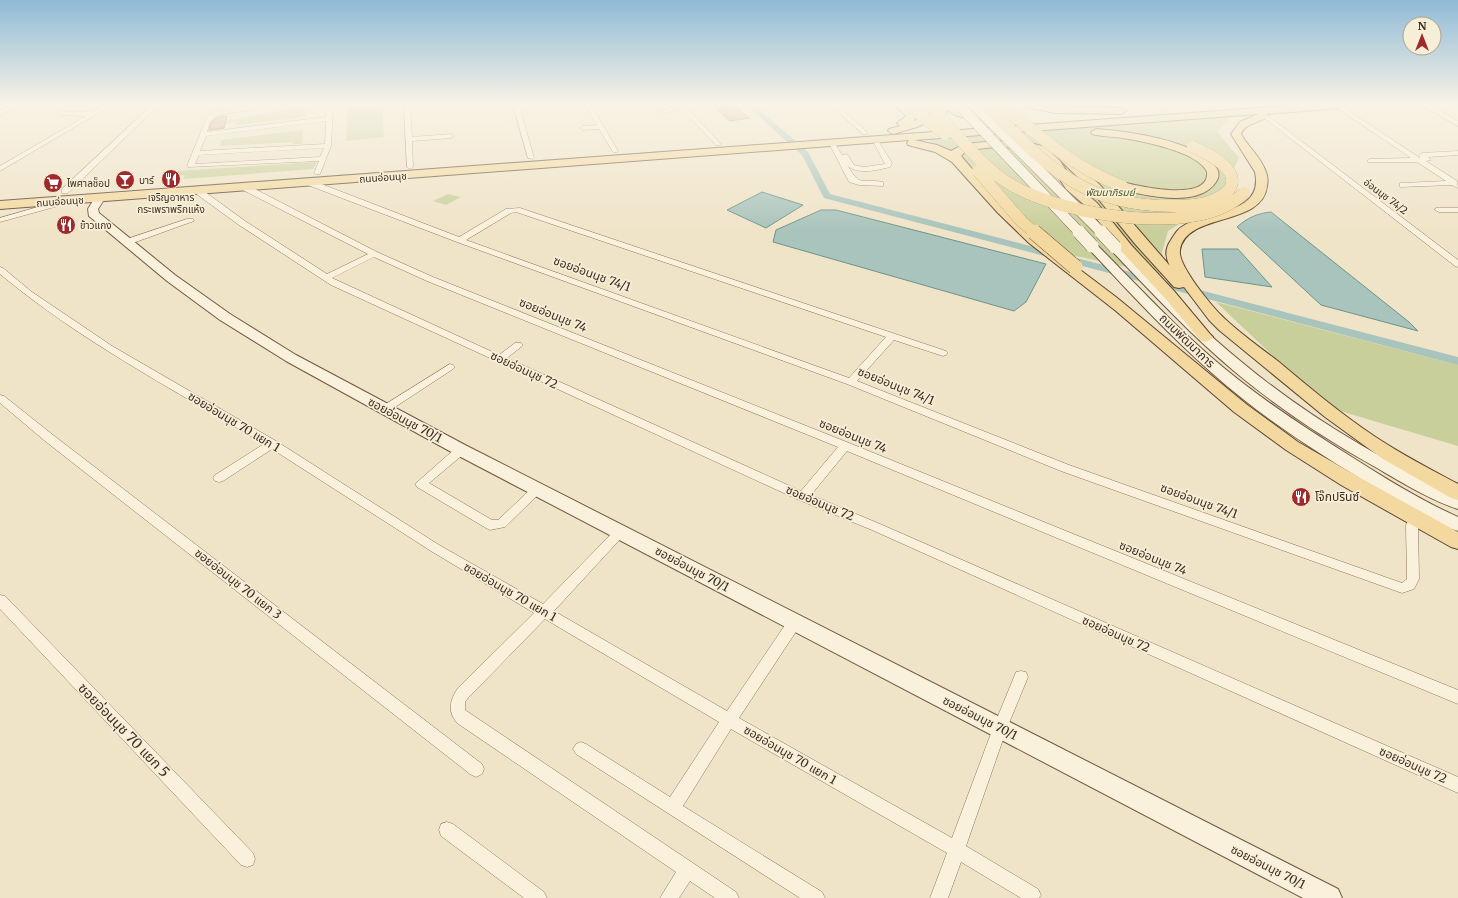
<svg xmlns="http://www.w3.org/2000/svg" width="1458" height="898" viewBox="0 0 1458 898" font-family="Merriweather,'Noto Sans Thai',serif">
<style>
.green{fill:#c9cf9b}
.water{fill:#a9c4bc;stroke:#6f938a}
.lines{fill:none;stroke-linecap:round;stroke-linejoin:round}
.canal{fill:#a9c4bc;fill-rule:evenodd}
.building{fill:#cf9f7d;stroke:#8d5f41}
.street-casing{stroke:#8d765c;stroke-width:1}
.secondary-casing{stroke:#6f573f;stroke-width:2}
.primary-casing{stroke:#5b4430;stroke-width:2}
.street{fill:#faf1dc;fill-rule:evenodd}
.secondary{fill:#faf1dc;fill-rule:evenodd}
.primary{fill:#f3d9a0;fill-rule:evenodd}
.secondary-bridge-far1-casing{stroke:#6f573f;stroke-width:11;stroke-linecap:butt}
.secondary-bridge-casing{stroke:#6f573f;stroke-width:14;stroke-linecap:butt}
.primary-bridge-far1-casing{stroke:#5b4430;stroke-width:12;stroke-linecap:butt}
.primary-bridge-casing{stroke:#5b4430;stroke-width:16;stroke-linecap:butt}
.secondary-bridge-far1{stroke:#faf1dc;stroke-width:10}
.secondary-bridge{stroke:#faf1dc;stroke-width:13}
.primary-bridge-far1{stroke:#f3d9a0;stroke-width:12}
.primary-bridge{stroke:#f3d9a0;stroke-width:15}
.labels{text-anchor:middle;stroke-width:3.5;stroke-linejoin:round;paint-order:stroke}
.far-street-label{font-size:10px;fill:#3d2e20;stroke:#f7eed8}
.far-poi-label{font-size:10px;fill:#3d2e20;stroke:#f7eed8;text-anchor:start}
.far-park-label{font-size:10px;font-style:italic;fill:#4d5a26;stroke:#f7eed8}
.street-label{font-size:12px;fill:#3d2e20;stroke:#f7eed8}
.poi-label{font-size:12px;fill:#3d2e20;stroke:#f7eed8;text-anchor:start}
.near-street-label{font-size:14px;fill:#3d2e20;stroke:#f7eed8}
</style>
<rect width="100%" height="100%" fill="#f0e4c8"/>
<!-- green -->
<path class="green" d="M 297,105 L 307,105 L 305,117 L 235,125 L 237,121 L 225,124 L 226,121 L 298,107 Z
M 348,105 L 382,105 L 384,137 L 346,141 Z
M 1281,105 L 1304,105 L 809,141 L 808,140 Z
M 1236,113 L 1217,131 L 1239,158 L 1219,200 L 1168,231 L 1162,252 L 1168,276 L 1071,255 L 1057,245 L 1018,211 L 989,177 L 922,136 Z
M 303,130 L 302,144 L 292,144 L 293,142 L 220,146 L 221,140 Z
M 785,142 L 786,143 L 710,150 L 116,191 Z
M 317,162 L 313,169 L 183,179 L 185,175 L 175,176 L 176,174 L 174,174 L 176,171 Z
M 448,194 L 461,197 L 446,205 L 433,201 Z
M 1216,302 L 1458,365 L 1458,446 L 1340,411 L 1272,355 Z"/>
<!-- water -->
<path class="water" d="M 762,192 L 803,205 L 766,228 L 727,210 Z
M 821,210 L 836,210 L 1046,264 L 1026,302 L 1014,311 L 773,242 L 776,230 Z
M 1271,212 L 1409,322 L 1418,331 L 1321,305 L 1237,227 C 1247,218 1258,213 1271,212 Z
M 1202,249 L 1238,249 L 1272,287 L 1205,277 Z"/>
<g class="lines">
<!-- canal -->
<path class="canal" d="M 746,105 L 754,105 L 808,152 L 830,194 L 1458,357 L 1458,365 L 824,198 L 802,155 Z"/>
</g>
<!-- building -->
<path class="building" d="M 713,105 L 734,105 L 749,118 L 730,121 Z
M 227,116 L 224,128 L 209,130 L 211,123 L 216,118 Z"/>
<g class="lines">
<defs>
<path id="street" d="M 13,105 L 21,105 L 0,115 L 0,111 Z
M 105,105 L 112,105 L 0,171 L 0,166 L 86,116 L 61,115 L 59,114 L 59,112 L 92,112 Z
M 152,105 L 159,105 L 68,193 L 62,193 L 62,189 Z
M 245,105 L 251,105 L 251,106 L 269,105 C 258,112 217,111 212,120 C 209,123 208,128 207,132 L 326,117 L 327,105 L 333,105 L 331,146 L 320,174 L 316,174 L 314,173 L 319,161 L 188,167 L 187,166 L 207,117 L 215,112 L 244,108 ZM 326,121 L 325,144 L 200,151 L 206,136 ZM 324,148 L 320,157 L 195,164 L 199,155 Z
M 404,105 L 410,105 L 412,137 L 451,134 L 454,136 L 451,138 L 412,141 L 413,167 L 410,169 L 407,167 Z
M 513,105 L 519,105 L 534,158 L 533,159 L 528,158 Z
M 585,105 L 591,105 L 618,151 L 617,152 L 613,152 L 599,129 L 583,130 L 580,128 L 583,126 L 597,125 Z
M 636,105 L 661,105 C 655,109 642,109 636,105 Z
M 678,105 L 685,106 L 720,143 L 720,145 L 716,145 L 682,109 L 659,114 L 656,112 L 679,106 Z
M 830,105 L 837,105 L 867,132 L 867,134 L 863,134 Z
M 1154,105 L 1161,105 L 1167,110 L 1162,111 Z
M 1333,105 L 1340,105 L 1420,158 L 1419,155 L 1422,153 L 1458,151 L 1458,155 L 1428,157 L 1431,160 L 1426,161 L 1457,181 L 1458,188 L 1452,185 L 1400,187 L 1400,183 L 1403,183 L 1446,181 L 1417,162 L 1368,162 L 1368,160 L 1370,159 L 1411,158 Z
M 1422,105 L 1430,105 L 1458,121 L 1458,126 Z
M 1263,115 L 1267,115 L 1458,260 L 1458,267 L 1455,266 L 1263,117 Z
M 830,142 L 834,142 L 842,155 L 847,154 L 854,165 L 864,167 L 885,164 L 874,143 L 879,142 L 892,163 L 890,167 C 878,170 858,175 848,166 C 860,188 862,178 883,182 L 883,186 L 859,185 L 849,182 L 829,143 Z
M 305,180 L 311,180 L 459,237 L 506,209 L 520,208 L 946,351 L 948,353 L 946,355 L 943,356 L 894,340 L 857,381 L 1069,465 L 1402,583 L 1407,579 L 1406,525 L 1411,515 L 1415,513 L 1419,515 L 1421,518 L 1418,525 L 1419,579 L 1414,589 L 1402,593 L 1061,471 L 847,384 L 457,242 L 305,184 ZM 516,212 L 886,337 L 849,378 L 466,240 L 511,213 Z
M 241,185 L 247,185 L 377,252 L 433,277 L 849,443 L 1458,690 L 1458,704 L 847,451 L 811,495 L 880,524 L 1458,777 L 1458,793 L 872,530 L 799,500 L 331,285 L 239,225 L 195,193 L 195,189 L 201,189 L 245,221 L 327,274 L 368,254 L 241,189 ZM 374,257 L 427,281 L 838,447 L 801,491 L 507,358 L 521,347 L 523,345 L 521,343 L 515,343 L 499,355 L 332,278 Z
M 66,199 L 70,201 L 69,203 L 0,222 L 0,218 Z
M 1436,208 L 1458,208 L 1458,212 L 1439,212 L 1435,210 Z
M 187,219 L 193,219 L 194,221 L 130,244 L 124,244 L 123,242 L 124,240 Z
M 0,267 L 3,268 L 32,292 L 112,346 L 276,441 L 439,545 L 543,604 L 616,529 L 620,527 L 624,529 L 626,532 L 624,535 L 554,611 L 727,711 L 789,619 L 794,617 L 799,619 L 801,623 L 799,627 L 739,718 L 952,838 L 993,728 L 1014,677 L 1016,672 L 1021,671 L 1026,672 L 1028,677 L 1007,728 L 966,846 L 1038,889 L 1041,895 L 1039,898 L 1021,898 L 961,862 L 948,898 L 930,898 L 947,853 L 731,729 L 683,806 L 822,892 L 825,898 L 800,898 L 576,754 L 573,749 L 576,744 L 581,742 L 586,744 L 670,797 L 719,722 L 545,619 L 468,698 L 465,702 L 465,710 L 736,892 L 739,898 L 715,898 L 690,881 L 679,898 L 660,898 L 676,872 L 457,723 C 447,711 450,700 458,688 L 534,613 L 431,551 L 272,449 L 223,481 L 219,482 L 215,481 L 213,478 L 215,475 L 264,444 C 175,390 80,341 0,274 Z
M 450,364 L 453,365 L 455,367 L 453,369 L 389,411 L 381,411 L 380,409 L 381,407 Z
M 0,395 L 4,396 L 53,435 L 482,764 L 484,769 L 482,774 L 476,777 L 470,774 L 45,441 L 0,403 Z
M 461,446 L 465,447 L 467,450 L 465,453 L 429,483 L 492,520 L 498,520 L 534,486 L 538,485 L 542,486 L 544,489 L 505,527 L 490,530 L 486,528 L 417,487 L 415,484 L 457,447 Z
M 0,595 L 5,596 L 253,853 L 255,859 L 253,865 L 247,867 L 241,865 L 0,609 Z
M 447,822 L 453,824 L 544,892 L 547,898 L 524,898 L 441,836 L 439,830 L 441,824 Z"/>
<path id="secondary" d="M 100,195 L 105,198 L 98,209 L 99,213 L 175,275 L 230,314 L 296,355 L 467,446 L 1338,889 L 1342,898 L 1303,898 L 455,454 L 286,361 L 220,320 L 167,281 L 89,216 L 88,209 L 96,196 Z
M 1092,242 L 1096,244 C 1138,286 1178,330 1224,368 C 1265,402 1310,431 1355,459 C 1388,480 1422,501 1458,517 L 1458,531 C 1429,522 1404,503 1378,489 C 1320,455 1261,417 1212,373 C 1168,334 1128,291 1088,248 L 1086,246 L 1088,244 Z
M 1115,243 L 1119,244 C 1159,286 1199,328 1244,364 C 1308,417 1383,461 1458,496 L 1458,509 C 1432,501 1401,482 1377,468 C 1327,440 1278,408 1234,371 C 1190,334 1150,291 1111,250 L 1109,247 L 1111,244 Z"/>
<path id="primary" d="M 894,105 L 905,105 L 916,115 L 914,121 L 936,111 L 938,105 L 954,105 L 961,110 L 969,112 L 990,111 L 990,105 L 998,105 L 1000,111 L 997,115 C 981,119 960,121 947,110 L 945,115 L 917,127 L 893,134 L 888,131 L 889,129 L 900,126 L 897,123 L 906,116 Z
M 1025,105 L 1121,108 L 1126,111 L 1121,114 L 1055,113 L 1026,107 Z
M 1300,105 L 1346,105 L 1341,108 L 1266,114 L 1268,116 C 1260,124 1247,121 1241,134 C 1248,147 1261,157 1266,172 C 1268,177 1268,181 1267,186 C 1263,227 1186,212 1180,250 C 1177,265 1213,308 1225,319 C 1242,335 1261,348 1279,362 C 1310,388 1341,414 1374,436 C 1401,454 1430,469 1458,484 L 1458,500 L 1451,498 L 1383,459 L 1325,417 L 1219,330 L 1209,320 L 1184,287 L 1179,288 L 1174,287 L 1136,245 L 1091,190 L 1053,153 L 1059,150 L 1063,151 L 1099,184 L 1170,266 C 1165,257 1165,248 1171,240 C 1173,237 1175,233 1178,230 C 1201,208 1265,218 1255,172 L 1231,134 L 1240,122 L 1258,114 L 914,140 L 937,145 L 951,151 L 964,144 L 996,141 L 1026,142 L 1046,147 L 1060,161 L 1075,184 L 1097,203 L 1132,246 L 1174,291 L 1210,334 L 1213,337 L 1210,340 L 1205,342 L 1200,340 L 1164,297 L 1122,252 L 1089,209 L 1066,189 L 1051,165 L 1038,151 L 1026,148 L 996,147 L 967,150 L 961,156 L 997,198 L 1028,228 L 1071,263 L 1116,297 L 1246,404 L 1298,442 L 1355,475 L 1458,532 L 1458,549 L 1451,547 L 1341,485 L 1286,450 L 1234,412 L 1116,311 L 1029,243 L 998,213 L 952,162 L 935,152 L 908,145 L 907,143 L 909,140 L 0,209 L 0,201 Z
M 1096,129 C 1127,131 1193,140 1214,165 C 1219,170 1220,176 1216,182 C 1198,209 1144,195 1118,189 L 1116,186 L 1118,183 L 1122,182 C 1138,186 1210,203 1207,172 C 1199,152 1142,141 1123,138 C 1113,136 1102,137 1092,134 L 1091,132 Z"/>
</defs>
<!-- street casing -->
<use href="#street" class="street-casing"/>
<!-- secondary casing -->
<use href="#secondary" class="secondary-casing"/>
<!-- primary casing -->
<use href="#primary" class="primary-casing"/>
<!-- street -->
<use href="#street" class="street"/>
<!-- secondary -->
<use href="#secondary" class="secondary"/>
<!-- primary -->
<use href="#primary" class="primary"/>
<defs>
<path id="secondary-bridge-far1" d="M 959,105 L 1080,233
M 974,105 L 1102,233"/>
<path id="secondary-bridge" d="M 1079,232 L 1092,246
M 1101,232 L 1115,247"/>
<path id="primary-bridge-far1" d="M 908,105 L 945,134
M 930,105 C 955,132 983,170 1015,187 C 1066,215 1199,239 1244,193
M 985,105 C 1019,136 1050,174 1094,192 C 1124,204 1160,208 1193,205 C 1207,204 1241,194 1230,173 C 1222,160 1206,153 1193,147
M 1004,107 C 1041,138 1077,169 1122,186
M 978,171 L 1022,222 L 1035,233"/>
<path id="primary-bridge" d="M 1034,232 L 1075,267"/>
</defs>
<!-- secondary-bridge-far1 casing -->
<use href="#secondary-bridge-far1" class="secondary-bridge-far1-casing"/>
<!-- secondary-bridge casing -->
<use href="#secondary-bridge" class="secondary-bridge-casing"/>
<!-- primary-bridge-far1 casing -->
<use href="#primary-bridge-far1" class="primary-bridge-far1-casing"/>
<!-- primary-bridge casing -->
<use href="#primary-bridge" class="primary-bridge-casing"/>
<!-- secondary-bridge-far1 -->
<use href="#secondary-bridge-far1" class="secondary-bridge-far1"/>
<!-- secondary-bridge -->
<use href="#secondary-bridge" class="secondary-bridge"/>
<!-- primary-bridge-far1 -->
<use href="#primary-bridge-far1" class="primary-bridge-far1"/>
<!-- primary-bridge -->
<use href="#primary-bridge" class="primary-bridge"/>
</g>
<!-- sky -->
<linearGradient id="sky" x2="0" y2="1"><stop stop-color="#8fbad6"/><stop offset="0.45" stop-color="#f8f3e6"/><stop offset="1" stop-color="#f8f3e6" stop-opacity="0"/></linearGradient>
<rect width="1458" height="231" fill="url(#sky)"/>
<!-- icons -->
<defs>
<symbol id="restaurant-disc" viewBox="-11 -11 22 22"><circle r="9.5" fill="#9e2a2b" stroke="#f7eed8"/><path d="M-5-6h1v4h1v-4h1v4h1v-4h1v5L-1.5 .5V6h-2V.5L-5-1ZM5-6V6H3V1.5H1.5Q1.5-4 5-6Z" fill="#fff"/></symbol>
<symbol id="bar-disc" viewBox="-11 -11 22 22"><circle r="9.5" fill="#9e2a2b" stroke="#f7eed8"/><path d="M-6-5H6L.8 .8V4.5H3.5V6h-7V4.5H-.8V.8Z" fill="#fff"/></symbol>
<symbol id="supermarket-disc" viewBox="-11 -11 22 22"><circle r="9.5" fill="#9e2a2b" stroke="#f7eed8"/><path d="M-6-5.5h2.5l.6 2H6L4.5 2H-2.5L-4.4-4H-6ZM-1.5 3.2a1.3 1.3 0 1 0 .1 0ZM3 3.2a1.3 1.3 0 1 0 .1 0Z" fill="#fff"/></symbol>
</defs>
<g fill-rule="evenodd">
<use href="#restaurant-disc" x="160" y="168" width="22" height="22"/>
<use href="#bar-disc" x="114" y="169" width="22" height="22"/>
<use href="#supermarket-disc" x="42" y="172" width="22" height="22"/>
<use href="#restaurant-disc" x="55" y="214" width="22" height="22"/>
<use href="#restaurant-disc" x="1290" y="486" width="22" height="22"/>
</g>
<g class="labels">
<!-- far-street labels -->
<g class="far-street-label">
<text transform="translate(383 177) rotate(-4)" y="4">ถนนอ่อนนุช</text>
<text transform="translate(1386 196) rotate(37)" y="4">อ่อนนุช 74/2</text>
<text transform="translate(60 201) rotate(-4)" y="4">ถนนอ่อนนุช</text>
</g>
<!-- far-poi labels -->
<g class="far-poi-label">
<text x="139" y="184">บาร์</text>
<text x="67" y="187">ไพศาลช็อป</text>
<text x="171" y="201" text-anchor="middle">เจริญอาหาร<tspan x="171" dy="12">กระเพราพริกแห้ง</tspan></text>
<text x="80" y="229">ข้าวแกง</text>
</g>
<!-- far-park labels -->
<g class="far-park-label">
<text x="1110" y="196">พัฒนาภิรมย์</text>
</g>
<!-- street labels -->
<g class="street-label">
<text transform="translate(592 274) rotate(20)" y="4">ซอยอ่อนนุช 74/1</text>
<text transform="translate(553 315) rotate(22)" y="4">ซอยอ่อนนุช 74</text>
<text transform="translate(1187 341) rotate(44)" y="4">ถนนพัฒนาการ</text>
<text transform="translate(524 370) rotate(25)" y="4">ซอยอ่อนนุช 72</text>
<text transform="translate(896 386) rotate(22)" y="4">ซอยอ่อนนุช 74/1</text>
<text transform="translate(405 420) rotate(28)" y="4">ซอยอ่อนนุช 70/1</text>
<text transform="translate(234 422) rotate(31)" y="4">ซอยอ่อนนุช 70 แยก 1</text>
<text transform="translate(853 436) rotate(22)" y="4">ซอยอ่อนนุช 74</text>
<text transform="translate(1199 501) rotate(20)" y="4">ซอยอ่อนนุช 74/1</text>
<text transform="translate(820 503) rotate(23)" y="4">ซอยอ่อนนุช 72</text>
<text transform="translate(1153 558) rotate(22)" y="4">ซอยอ่อนนุช 74</text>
<text transform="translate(692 569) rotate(28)" y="4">ซอยอ่อนนุช 70/1</text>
<text transform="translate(238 584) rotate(38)" y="4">ซอยอ่อนนุช 70 แยก 3</text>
<text transform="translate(510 592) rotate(30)" y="4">ซอยอ่อนนุช 70 แยก 1</text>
<text transform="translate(1116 634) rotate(24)" y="4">ซอยอ่อนนุช 72</text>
<text transform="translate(980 718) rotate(27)" y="4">ซอยอ่อนนุช 70/1</text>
<text transform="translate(790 755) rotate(30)" y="4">ซอยอ่อนนุช 70 แยก 1</text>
<text transform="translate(1413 765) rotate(24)" y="4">ซอยอ่อนนุช 72</text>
<text transform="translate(1268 867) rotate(27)" y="4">ซอยอ่อนนุช 70/1</text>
</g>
<!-- poi labels -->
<g class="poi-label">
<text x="1315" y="501">โจ๊กปรินซ์</text>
</g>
<!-- near-street labels -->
<g class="near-street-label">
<text transform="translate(124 730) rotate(46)" y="5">ซอยอ่อนนุช 70 แยก 5</text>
</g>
</g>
<!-- north arrow -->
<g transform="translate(1422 36)"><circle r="19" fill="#f7eed8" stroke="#ada18e"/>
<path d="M0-3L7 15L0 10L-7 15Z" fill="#9e2a2b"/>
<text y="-6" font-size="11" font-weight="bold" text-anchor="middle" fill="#3d2e20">N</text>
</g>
</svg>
